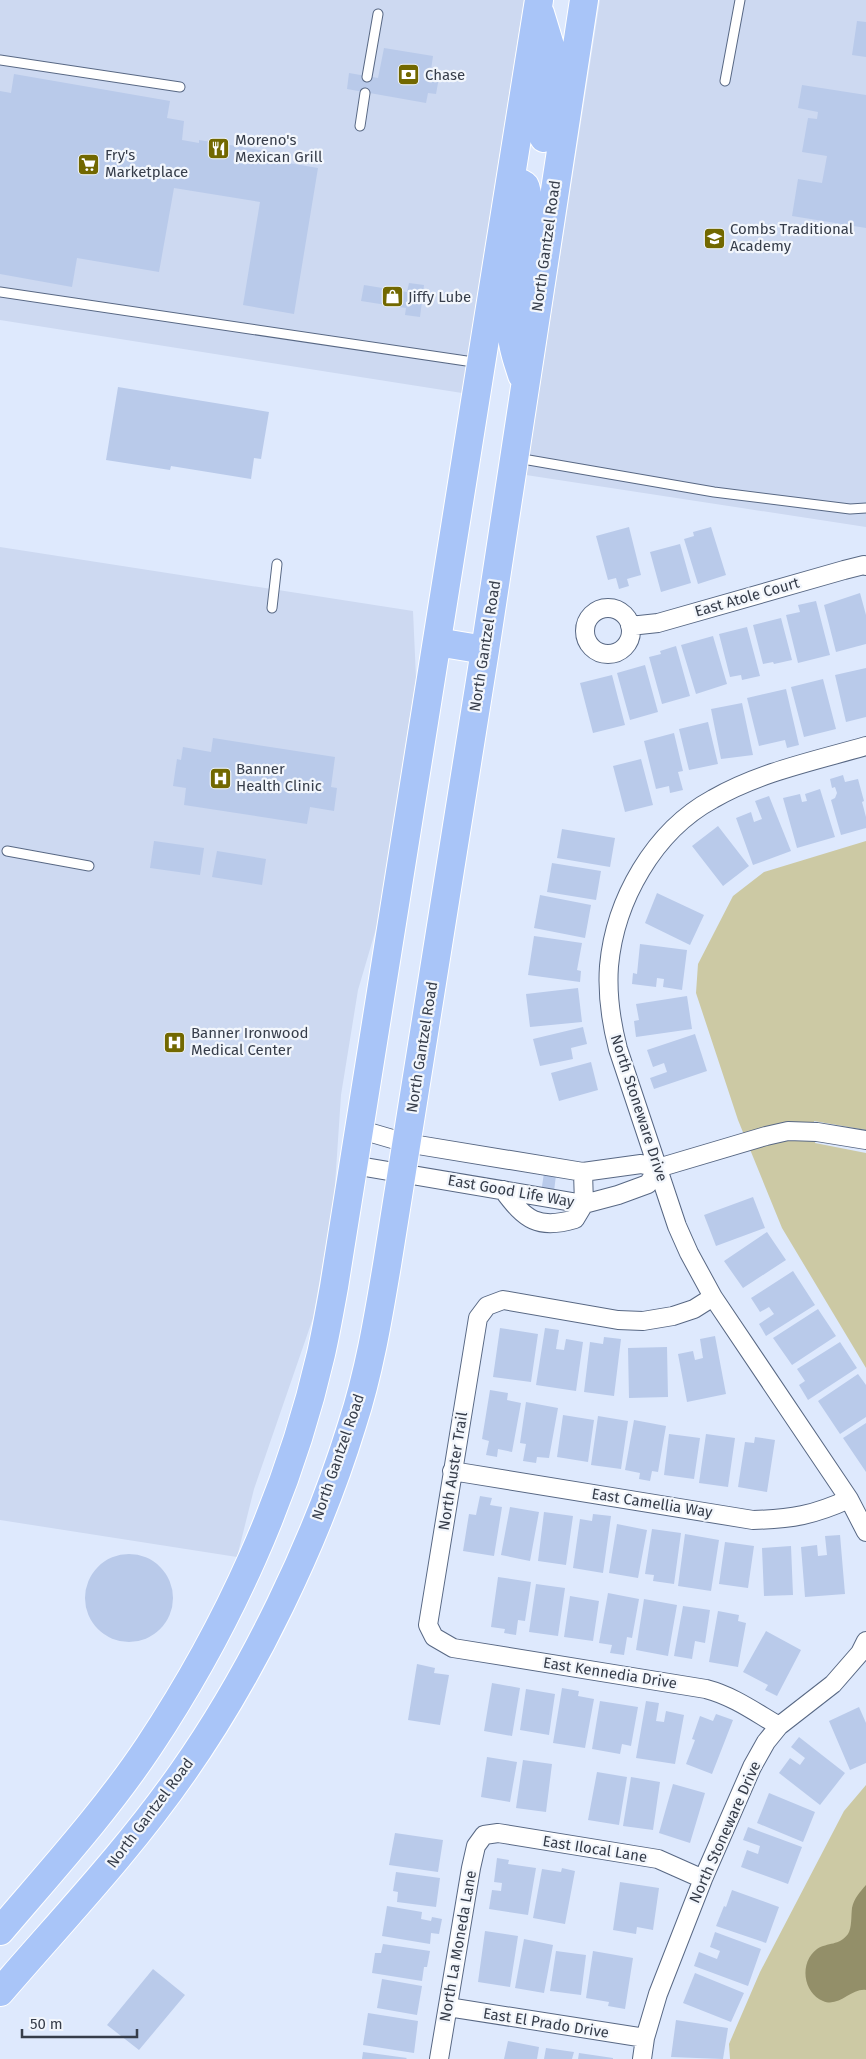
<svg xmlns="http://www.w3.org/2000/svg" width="866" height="2059" viewBox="0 0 866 2059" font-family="'Fira Sans',sans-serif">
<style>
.built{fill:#cdd9f1}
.green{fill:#ccc9a4}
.water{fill:#938f69}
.building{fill:#b9caea}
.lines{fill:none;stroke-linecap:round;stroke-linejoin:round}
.service-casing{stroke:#586884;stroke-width:11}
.minor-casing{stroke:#586884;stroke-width:20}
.primary-casing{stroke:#fff;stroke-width:30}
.service{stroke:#fff;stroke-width:9}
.minor{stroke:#fff;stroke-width:18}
.primary{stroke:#a9c5f8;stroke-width:28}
.labels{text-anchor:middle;stroke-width:4.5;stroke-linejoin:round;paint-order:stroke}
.poi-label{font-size:15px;fill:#363d4a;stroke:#f2f6fc;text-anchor:start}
.street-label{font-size:15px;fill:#363d4a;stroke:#f2f6fc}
</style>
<rect width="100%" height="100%" fill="#dee9fd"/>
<!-- built -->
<path class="built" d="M 0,0 L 524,0 L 462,393 L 0,320 Z
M 600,0 L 866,0 L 866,527 L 526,475 Z
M 0,547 L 413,611 L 416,678 L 378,922 L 358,990 L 341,1095 L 334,1200 L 313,1318 L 254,1489 L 237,1557 L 0,1520 Z"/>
<!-- green -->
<path class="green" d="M 866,841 L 866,1130 L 814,1121 L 815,1143 L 866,1153 L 866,1368 L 782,1228 L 738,1120 L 696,993 L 698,964 L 733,896 L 764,872 Z
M 866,1785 L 866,2059 L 730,2059 L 729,2044 L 760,1972 L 844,1811 Z"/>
<!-- water -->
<path class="water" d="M 866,1885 L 866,1990 C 851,1988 839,2008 823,2001 C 803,1993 799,1962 817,1949 C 828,1942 839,1946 848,1934 C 852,1928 851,1916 852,1908 C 854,1898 860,1892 866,1885 Z"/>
<!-- building -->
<path class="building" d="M 857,21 L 866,22 L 866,57 L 852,55 Z
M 384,48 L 433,56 L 431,70 L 440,72 L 436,94 L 428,93 L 426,103 L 347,89 L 349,73 L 378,78 Z
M 14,74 L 170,101 L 167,118 L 184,121 L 182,140 L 199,143 L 199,140 L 272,152 L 271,160 L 318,168 L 294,314 L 243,305 L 260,202 L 174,188 L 159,272 L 77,258 L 72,287 L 0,274 L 0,91 L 11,93 Z
M 802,85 L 866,95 L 866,228 L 792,216 L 798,179 L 822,183 L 827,156 L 802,152 L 808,118 L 817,119 L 818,112 L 798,108 Z
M 409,283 L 424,285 L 420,317 L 405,315 L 406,308 L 361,301 L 364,285 L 407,292 Z
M 118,387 L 269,412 L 261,459 L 254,458 L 251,479 L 171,466 L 170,470 L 106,460 Z
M 629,527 L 641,575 L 627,579 L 629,586 L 619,589 L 616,578 L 608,580 L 596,536 Z
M 711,527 L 726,575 L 698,584 L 684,539 L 694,536 L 693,532 Z
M 680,544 L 691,583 L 661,592 L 650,552 Z
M 860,593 L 866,615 L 866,644 L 836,652 L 824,605 Z
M 816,601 L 830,655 L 798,663 L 786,615 L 800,612 L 798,605 Z
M 781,618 L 792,660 L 774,664 L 773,662 L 763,664 L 753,625 Z
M 747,627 L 760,676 L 742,680 L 741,675 L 730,677 L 719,634 Z
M 713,636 L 727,684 L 696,694 L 681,645 Z
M 676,646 L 690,696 L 662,704 L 649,657 L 661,654 L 660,651 Z
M 645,665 L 658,712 L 630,720 L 617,673 Z
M 866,668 L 866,717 L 846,722 L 835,675 Z
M 612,675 L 625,725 L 593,733 L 580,683 Z
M 823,679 L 836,729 L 804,737 L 791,687 Z
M 786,689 L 799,745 L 787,748 L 785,740 L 759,746 L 747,698 Z
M 742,703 L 753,755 L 721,759 L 711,709 Z
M 708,722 L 718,764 L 689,770 L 679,729 Z
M 674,733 L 683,771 L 678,772 L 683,790 L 670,793 L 669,786 L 656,789 L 644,741 Z
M 213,738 L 335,757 L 331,787 L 337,788 L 334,811 L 310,807 L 307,824 L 184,805 L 186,788 L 173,786 L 177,759 L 181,760 L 183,747 L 211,752 Z
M 641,759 L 653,805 L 625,812 L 613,766 Z
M 843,775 L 845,782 L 858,779 L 864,801 L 862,802 L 866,817 L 866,828 L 841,835 L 831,800 L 835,798 L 837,793 L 835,787 L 832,788 L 830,779 Z
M 820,789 L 835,837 L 797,848 L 783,798 L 800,794 L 802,802 L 807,801 L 805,794 Z
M 769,796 L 791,851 L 753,865 L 736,818 L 751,812 L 754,822 L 762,819 L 755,801 Z
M 718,826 L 749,866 L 723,886 L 692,846 Z
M 562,829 L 615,838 L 610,867 L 557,858 Z
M 154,841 L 204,848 L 200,875 L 150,868 Z
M 217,851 L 266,859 L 262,885 L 212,877 Z
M 552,863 L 601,871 L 596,900 L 547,892 Z
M 657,893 L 704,915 L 690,945 L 645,923 Z
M 540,895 L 591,905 L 585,938 L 534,928 Z
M 534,936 L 582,943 L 577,970 L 581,971 L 580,982 L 528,975 Z
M 640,944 L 687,950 L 682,990 L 663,987 L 664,979 L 657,978 L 656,987 L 632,984 L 633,973 L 637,974 Z
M 578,988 L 582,1022 L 530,1027 L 526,994 Z
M 687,996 L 692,1029 L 636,1037 L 634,1021 L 639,1020 L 636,1004 Z
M 583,1027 L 587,1044 L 571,1048 L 573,1059 L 540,1066 L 533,1039 Z
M 695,1034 L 707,1071 L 654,1089 L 650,1078 L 667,1072 L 664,1063 L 653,1067 L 647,1050 Z
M 591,1062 L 598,1090 L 559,1101 L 551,1073 Z
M 544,1173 L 556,1175 L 552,1208 L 539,1206 Z
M 753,1197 L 765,1228 L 716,1246 L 704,1215 Z
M 767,1232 L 786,1260 L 743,1288 L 724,1261 Z
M 793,1271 L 815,1305 L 766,1336 L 759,1324 L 774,1314 L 769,1307 L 760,1312 L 751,1298 Z
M 818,1309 L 836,1336 L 792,1365 L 773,1338 Z
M 500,1328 L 538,1334 L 531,1382 L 493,1377 Z
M 545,1328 L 559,1330 L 556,1349 L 564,1350 L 566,1339 L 583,1342 L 576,1391 L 536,1385 Z
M 715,1336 L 726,1394 L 687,1402 L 678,1354 L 693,1351 L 695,1360 L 703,1358 L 700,1339 Z
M 604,1337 L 621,1339 L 614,1396 L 584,1392 L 590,1342 L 603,1344 Z
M 840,1342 L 857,1368 L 808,1400 L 799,1385 L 805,1381 L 797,1369 Z
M 667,1347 L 668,1397 L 629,1398 L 628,1348 Z
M 858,1374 L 866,1385 L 866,1417 L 840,1434 L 818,1401 Z
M 490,1390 L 508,1393 L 507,1400 L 521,1403 L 512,1452 L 498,1449 L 497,1457 L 486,1455 L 489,1441 L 482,1439 Z
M 526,1402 L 558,1408 L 549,1458 L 537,1457 L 536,1463 L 523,1461 L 526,1444 L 520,1443 Z
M 563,1415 L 594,1420 L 588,1462 L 557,1457 Z
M 598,1416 L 628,1421 L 621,1469 L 591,1465 Z
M 634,1420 L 666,1426 L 658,1472 L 652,1471 L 650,1481 L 639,1479 L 640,1473 L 625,1470 Z
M 866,1423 L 866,1472 L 843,1438 Z
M 669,1434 L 700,1438 L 694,1479 L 664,1475 Z
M 706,1434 L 735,1438 L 728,1487 L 699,1483 Z
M 755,1437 L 775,1440 L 767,1492 L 738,1487 L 745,1442 L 754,1443 Z
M 480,1496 L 492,1498 L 490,1505 L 502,1507 L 494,1556 L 463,1551 L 469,1514 L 476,1515 Z
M 510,1507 L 539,1512 L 530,1561 L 501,1555 Z
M 544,1512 L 573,1516 L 566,1565 L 538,1561 Z
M 593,1514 L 611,1516 L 603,1573 L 573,1568 L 580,1519 L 592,1521 Z
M 617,1524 L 647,1530 L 638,1578 L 609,1573 Z
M 652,1529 L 681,1533 L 674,1584 L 653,1581 L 654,1575 L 645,1574 Z
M 685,1534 L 719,1540 L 711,1591 L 678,1586 Z
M 840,1535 L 845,1594 L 805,1597 L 801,1547 L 817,1545 L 818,1556 L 827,1555 L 825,1536 Z
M 725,1542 L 754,1546 L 748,1588 L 719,1584 Z
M 791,1546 L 793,1595 L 764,1596 L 762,1548 Z
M85 1598a44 44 0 1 1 88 0a44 44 0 1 1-88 0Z
M 498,1577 L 531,1582 L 525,1621 L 518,1620 L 516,1635 L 504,1633 L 505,1629 L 491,1627 Z
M 536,1584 L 565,1588 L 558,1636 L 529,1632 Z
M 608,1593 L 639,1599 L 632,1638 L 627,1637 L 624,1655 L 610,1653 L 612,1645 L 599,1643 Z
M 570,1596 L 599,1601 L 593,1641 L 564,1637 Z
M 644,1599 L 677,1605 L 668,1656 L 636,1650 Z
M 683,1606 L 710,1610 L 705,1643 L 695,1641 L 692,1659 L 674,1656 Z
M 718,1611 L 739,1615 L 738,1621 L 746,1623 L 738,1667 L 709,1662 Z
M 766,1631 L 801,1650 L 777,1696 L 765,1690 L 768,1685 L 743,1672 Z
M 417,1664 L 435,1668 L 434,1673 L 449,1675 L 440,1725 L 408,1720 Z
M 492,1683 L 520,1688 L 512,1736 L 484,1731 Z
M 562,1688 L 579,1691 L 578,1696 L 594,1699 L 585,1748 L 553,1743 Z
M 526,1689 L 555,1694 L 549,1735 L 520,1730 Z
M 600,1701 L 638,1707 L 631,1746 L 622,1744 L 620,1754 L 592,1749 Z
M 646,1701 L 659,1703 L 656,1721 L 664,1722 L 666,1711 L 684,1715 L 675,1764 L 636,1758 Z
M 859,1707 L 866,1723 L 866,1763 L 850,1770 L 829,1721 Z
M 716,1714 L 733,1720 L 712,1774 L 686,1764 L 695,1740 L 692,1739 L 700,1716 L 713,1721 Z
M 799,1737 L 845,1773 L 820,1805 L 779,1773 L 790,1758 L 800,1765 L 805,1758 L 791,1747 Z
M 487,1757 L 517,1762 L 510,1802 L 481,1797 Z
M 523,1760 L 552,1764 L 546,1812 L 516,1808 Z
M 597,1772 L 627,1777 L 619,1825 L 588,1820 Z
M 631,1777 L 660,1782 L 653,1830 L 623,1826 Z
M 673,1784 L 705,1793 L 690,1843 L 659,1833 Z
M 769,1793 L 815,1812 L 803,1842 L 757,1823 Z
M 748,1827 L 802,1847 L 788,1884 L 741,1867 L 747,1850 L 758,1854 L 760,1846 L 743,1840 Z
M 395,1833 L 443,1840 L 438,1872 L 389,1865 Z
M 497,1858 L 509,1860 L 508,1864 L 536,1868 L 528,1915 L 489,1909 L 492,1890 L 501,1891 L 502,1883 L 494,1882 Z
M 562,1868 L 575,1871 L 565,1924 L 533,1918 L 542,1869 L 561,1872 Z
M 396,1872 L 440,1878 L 436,1907 L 397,1902 L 398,1892 L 393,1891 Z
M 620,1882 L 659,1888 L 653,1930 L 637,1927 L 636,1934 L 613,1930 Z
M 732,1890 L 779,1907 L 766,1943 L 716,1926 L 724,1906 L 726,1907 Z
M 387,1906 L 422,1912 L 421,1919 L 431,1921 L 432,1917 L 442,1919 L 439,1934 L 431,1933 L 430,1944 L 382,1936 Z
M 485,1931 L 518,1936 L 510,1987 L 478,1982 Z
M 715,1932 L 761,1949 L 748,1986 L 694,1966 L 699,1952 L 717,1959 L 720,1951 L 710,1947 Z
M 524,1939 L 553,1945 L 544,1993 L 515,1988 Z
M 383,1944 L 430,1951 L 427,1967 L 424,1967 L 422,1981 L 372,1973 L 375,1953 L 381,1953 Z
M 556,1951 L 586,1955 L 581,1995 L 550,1991 Z
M 593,1951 L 633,1958 L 625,2009 L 608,2006 L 609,2002 L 586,1998 Z
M 153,1969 L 185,1995 L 139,2050 L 107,2025 Z
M 695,1973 L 744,1993 L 731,2022 L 683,2003 Z
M 382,1979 L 422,1986 L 417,2015 L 377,2008 Z
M 368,2013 L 418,2021 L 414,2053 L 363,2045 Z
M 676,2020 L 728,2028 L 723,2059 L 671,2057 Z
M 508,2041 L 539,2047 L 537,2059 L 504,2059 Z
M 546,2048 L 574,2052 L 572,2059 L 544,2059 Z
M 363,2052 L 407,2058 L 406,2059 L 362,2059 Z
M 579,2053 L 613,2058 L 613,2059 L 578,2059 Z"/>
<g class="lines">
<defs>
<path id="service" d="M 0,60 L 180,87
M 367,77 L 378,14
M 725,81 L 740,0
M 360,126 L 365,93
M 0,292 L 480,363
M 517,458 L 714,492 L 850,509 L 866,508
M 272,608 L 277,564
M 7,851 L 89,866"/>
<path id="minor" d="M585 631a23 23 0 1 1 46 0a23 23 0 1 1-46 0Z
M 630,626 L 658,623 L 844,570 L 864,565 L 866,566
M 866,746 C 814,761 760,772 713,799 C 654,831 615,900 609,966 C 607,994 611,1022 618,1049 L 677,1226 L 689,1253 L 713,1297 L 849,1499 L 866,1532
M 358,1129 L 406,1143 L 583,1172 L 641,1164 L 658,1168 L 766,1136 L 788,1131 L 817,1132 L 866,1140
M 353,1165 L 584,1204 L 618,1195 L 648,1184 L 658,1168
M 503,1190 C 525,1220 538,1230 575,1219 L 584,1204 L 583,1172
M 713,1297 L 694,1309 L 673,1316 L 643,1321 L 618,1320 L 503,1300 L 487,1306 L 478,1318 L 428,1625 L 434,1637 L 453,1648 L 706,1689 C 733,1696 755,1712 779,1726
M 452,1471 L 753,1520 C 792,1519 814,1515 849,1499
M 448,2007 L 645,2038
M 439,2059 L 471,1868 L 476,1846 L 484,1835 L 498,1833 L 658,1859 L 703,1879
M 642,2059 L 645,2038 L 658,1994 L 703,1879 L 752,1767 L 766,1742 L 779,1726 L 833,1684 L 860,1653 L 866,1641"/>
<path id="primary" d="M 540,13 L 551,49 L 551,82 L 544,138
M 511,181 C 515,182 522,182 525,186 C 535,203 511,307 512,334 C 512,347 518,362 522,375
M 437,642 L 485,650
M 0,1931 C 51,1871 105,1812 149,1746 C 228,1627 289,1493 321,1354 C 326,1332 330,1309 334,1287 L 539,0
M 0,1992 C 62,1920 128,1851 183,1772 C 253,1672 316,1542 352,1425 C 369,1373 378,1319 387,1265 L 485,650 L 584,0"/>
</defs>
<!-- service casing -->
<use href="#service" class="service-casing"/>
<!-- minor casing -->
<use href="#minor" class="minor-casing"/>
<!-- primary casing -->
<use href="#primary" class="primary-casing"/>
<!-- service -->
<use href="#service" class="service"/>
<!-- minor -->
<use href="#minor" class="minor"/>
<!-- primary -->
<use href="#primary" class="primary"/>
</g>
<!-- icons -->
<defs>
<symbol id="bank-square" viewBox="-11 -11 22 22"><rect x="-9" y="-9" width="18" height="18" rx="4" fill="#726800" stroke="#f2f6fc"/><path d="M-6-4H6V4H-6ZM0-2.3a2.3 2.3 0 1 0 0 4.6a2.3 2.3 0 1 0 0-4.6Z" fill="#fff"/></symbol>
<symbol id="restaurant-square" viewBox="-11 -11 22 22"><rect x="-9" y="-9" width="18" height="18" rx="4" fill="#726800" stroke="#f2f6fc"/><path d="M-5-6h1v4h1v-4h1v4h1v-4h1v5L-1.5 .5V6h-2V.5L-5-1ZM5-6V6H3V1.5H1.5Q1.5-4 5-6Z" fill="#fff"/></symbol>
<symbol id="supermarket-square" viewBox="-11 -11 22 22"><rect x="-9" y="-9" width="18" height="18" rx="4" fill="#726800" stroke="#f2f6fc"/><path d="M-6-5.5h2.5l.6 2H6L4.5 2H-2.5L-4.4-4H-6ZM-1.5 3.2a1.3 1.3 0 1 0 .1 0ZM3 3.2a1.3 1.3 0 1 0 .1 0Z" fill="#fff"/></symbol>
<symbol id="school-square" viewBox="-11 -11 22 22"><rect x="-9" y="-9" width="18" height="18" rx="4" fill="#726800" stroke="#f2f6fc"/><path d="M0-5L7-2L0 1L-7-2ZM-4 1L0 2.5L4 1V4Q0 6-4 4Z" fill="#fff"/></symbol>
<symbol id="shop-square" viewBox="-11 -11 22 22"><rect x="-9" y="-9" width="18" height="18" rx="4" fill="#726800" stroke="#f2f6fc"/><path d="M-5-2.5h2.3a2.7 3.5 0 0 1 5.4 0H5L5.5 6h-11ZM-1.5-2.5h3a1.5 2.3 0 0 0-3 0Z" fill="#fff"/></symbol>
<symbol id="hospital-square" viewBox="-11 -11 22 22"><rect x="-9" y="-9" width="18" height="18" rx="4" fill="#726800" stroke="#f2f6fc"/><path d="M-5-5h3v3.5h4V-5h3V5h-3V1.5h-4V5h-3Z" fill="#fff"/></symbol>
</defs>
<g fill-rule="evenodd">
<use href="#bank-square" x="396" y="62" width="25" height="25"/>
<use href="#restaurant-square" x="206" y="136" width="25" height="25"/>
<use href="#supermarket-square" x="76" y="152" width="25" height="25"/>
<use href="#school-square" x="702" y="226" width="25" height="25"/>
<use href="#shop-square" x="380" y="284" width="25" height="25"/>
<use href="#hospital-square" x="208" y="766" width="25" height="25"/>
<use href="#hospital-square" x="162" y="1030" width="25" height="25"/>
</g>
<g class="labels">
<!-- poi labels -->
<g class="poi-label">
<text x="425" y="80">Chase</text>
<text x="235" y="145">Moreno's<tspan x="235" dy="17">Mexican Grill</tspan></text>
<text x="105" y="160">Fry's<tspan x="105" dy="17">Marketplace</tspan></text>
<text x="730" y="234">Combs Traditional<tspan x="730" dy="17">Academy</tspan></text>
<text x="408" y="302">Jiffy Lube</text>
<text x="236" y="774">Banner<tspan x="236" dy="17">Health Clinic</tspan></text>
<text x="191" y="1038">Banner Ironwood<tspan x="191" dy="17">Medical Center</tspan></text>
</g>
<!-- street labels -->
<g class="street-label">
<text transform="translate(546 246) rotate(-82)" y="5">North Gantzel Road</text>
<text transform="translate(747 597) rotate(-16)" y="5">East Atole Court</text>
<text transform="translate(485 646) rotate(-81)" y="5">North Gantzel Road</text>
<text transform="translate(422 1047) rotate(-81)" y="5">North Gantzel Road</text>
<text transform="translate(639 1108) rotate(72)" y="5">North Stoneware Drive</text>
<text transform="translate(511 1191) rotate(10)" y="5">East Good Life Way</text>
<text transform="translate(338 1457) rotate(-71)" y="5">North Gantzel Road</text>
<text transform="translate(453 1471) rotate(-81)" y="5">North Auster Trail</text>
<text transform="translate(652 1503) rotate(9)" y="5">East Camellia Way</text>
<text transform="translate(610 1673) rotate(9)" y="5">East Kennedia Drive</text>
<text transform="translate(150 1813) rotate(-53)" y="5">North Gantzel Road</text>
<text transform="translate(725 1832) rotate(-66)" y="5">North Stoneware Drive</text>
<text transform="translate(595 1849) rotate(9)" y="5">East Ilocal Lane</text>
<text transform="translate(458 1946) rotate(-80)" y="5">North La Moneda Lane</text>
<text transform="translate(546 2023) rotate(9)" y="5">East El Prado Drive</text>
</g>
</g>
<!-- scale -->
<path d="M22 2029v8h115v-8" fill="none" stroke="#363d4a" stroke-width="2.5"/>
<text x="30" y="2029" font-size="15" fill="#363d4a" stroke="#f2f6fc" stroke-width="4" paint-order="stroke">50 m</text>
</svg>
